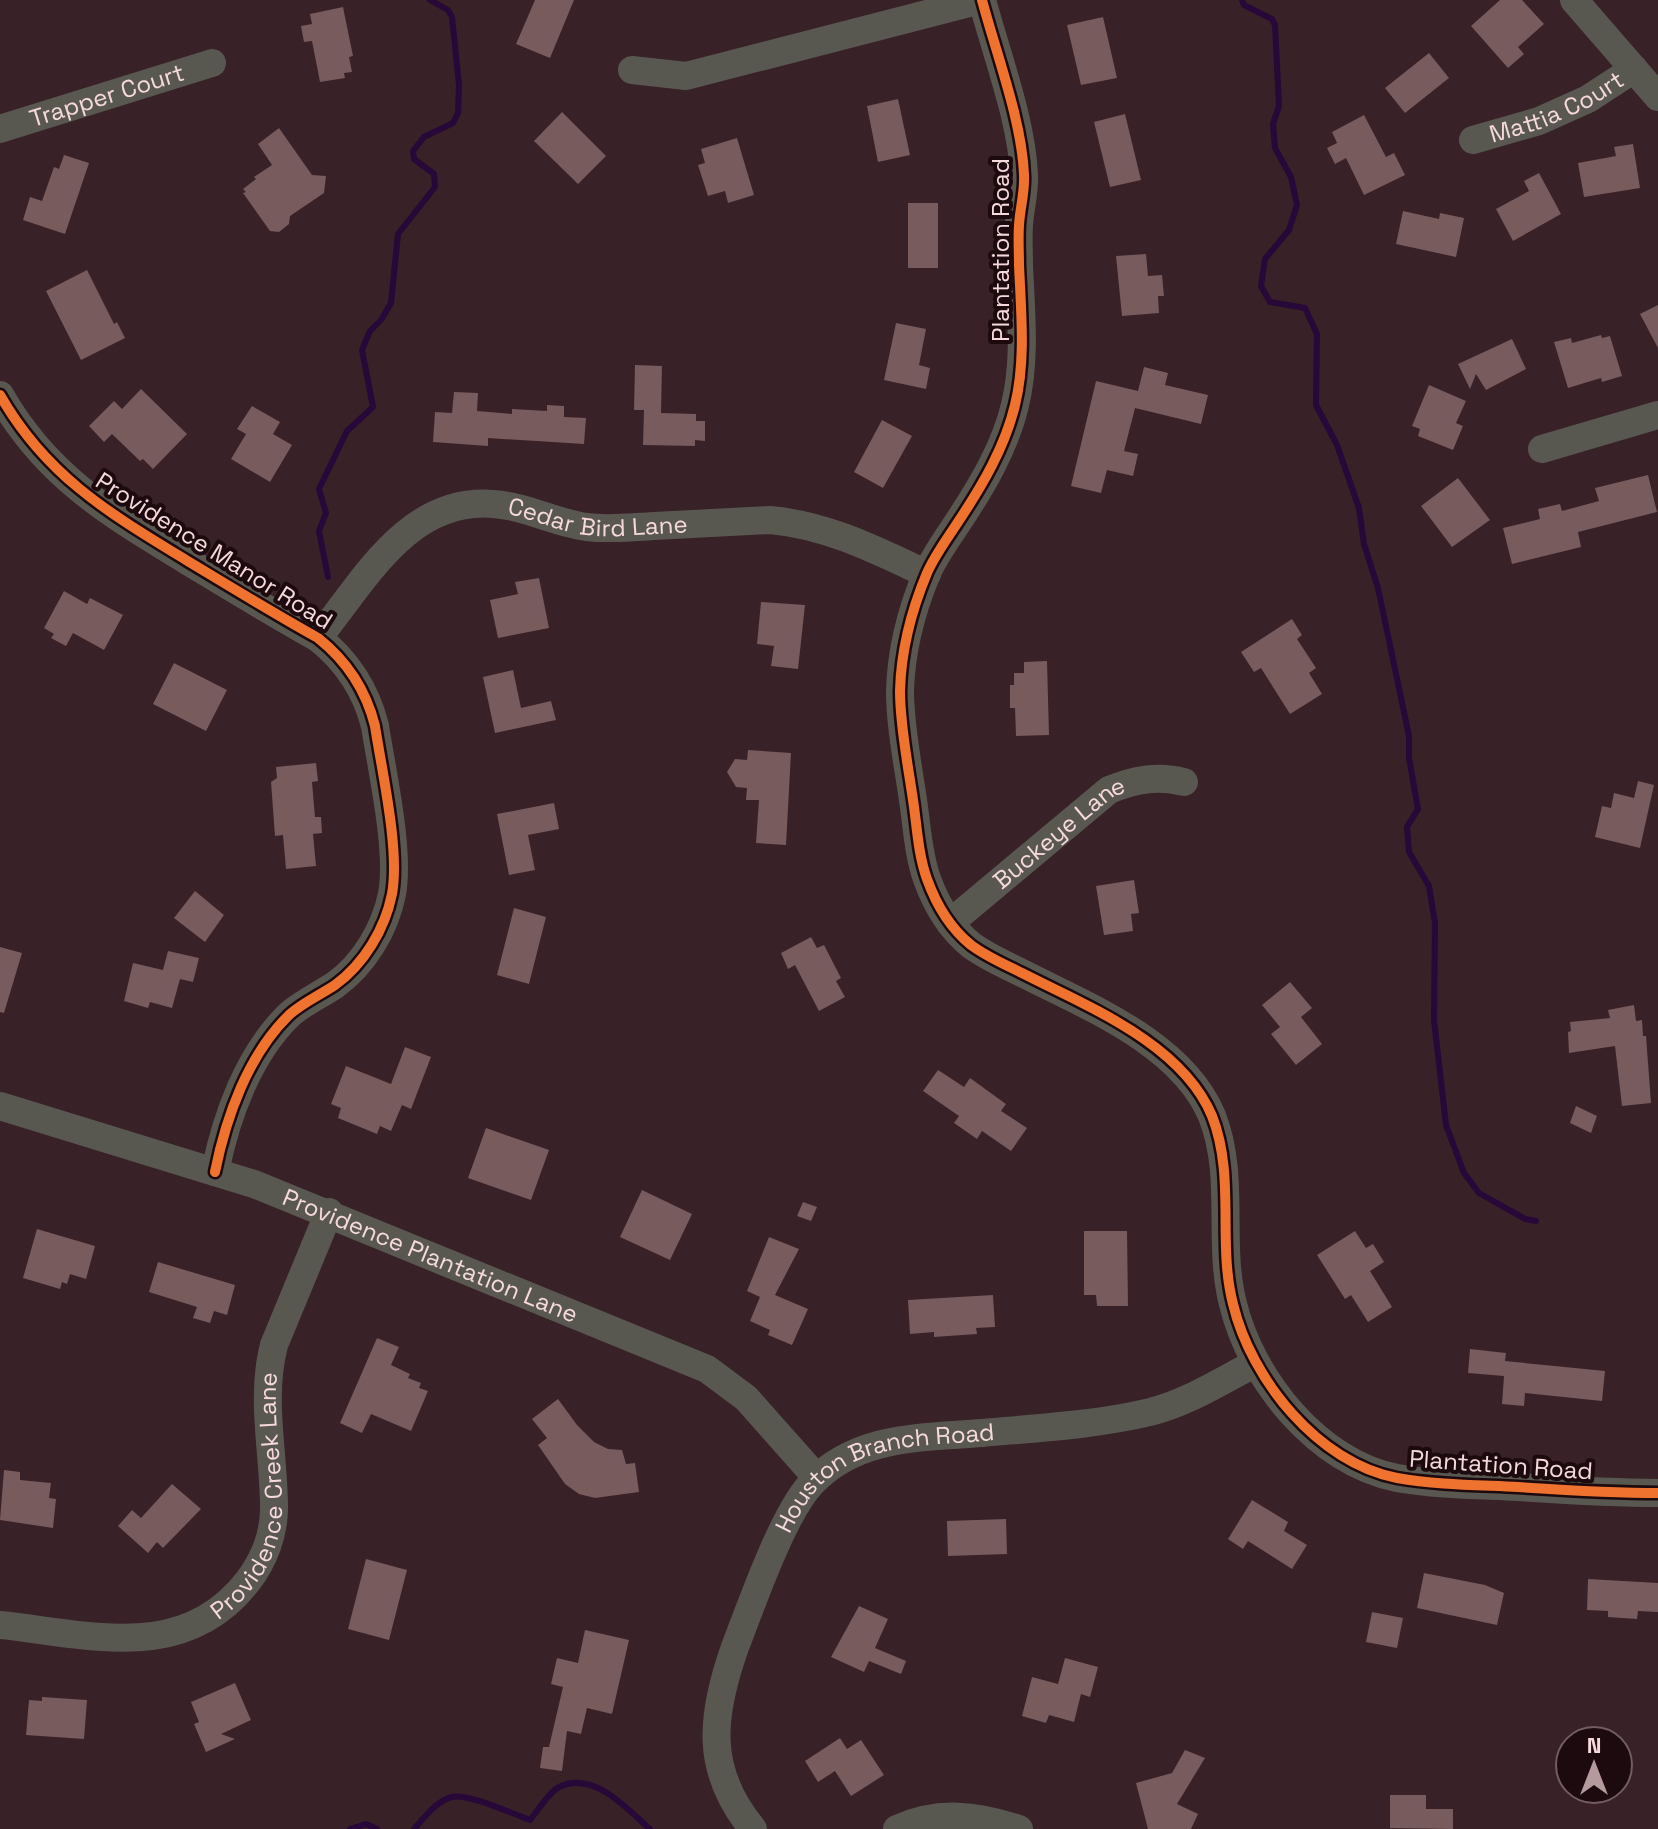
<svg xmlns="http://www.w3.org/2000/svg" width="1658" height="1829" viewBox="0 0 1658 1829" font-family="'Space Grotesk',sans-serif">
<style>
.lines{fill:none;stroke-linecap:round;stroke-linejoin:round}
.stream{stroke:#270838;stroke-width:6}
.building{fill:#785b5c}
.minor{stroke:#595850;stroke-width:28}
.cycleway-casing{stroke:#1c0a0e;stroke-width:15}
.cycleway{stroke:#ef722f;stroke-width:10}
.labels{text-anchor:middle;stroke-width:8;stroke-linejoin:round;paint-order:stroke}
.street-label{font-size:24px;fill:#f6d9dd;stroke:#1c0a0e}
</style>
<rect width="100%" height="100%" fill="#382127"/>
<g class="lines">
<!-- stream -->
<path class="stream" d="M 1242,0 L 1244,5 L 1272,19 L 1275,25 L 1279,106 L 1273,124 L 1275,148 L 1291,177 L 1297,205 L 1289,230 L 1265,259 L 1261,286 L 1270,302 L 1305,308 L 1317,334 L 1316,405 L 1337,445 L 1359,508 L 1364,544 L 1378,588 L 1409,736 L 1409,758 L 1418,809 L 1407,827 L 1409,852 L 1429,886 L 1435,923 L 1434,1020 L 1446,1125 L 1464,1173 L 1479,1193 L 1525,1219 L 1536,1221
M 328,577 L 319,531 L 326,513 L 319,489 L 347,431 L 373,407 L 362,350 L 370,331 L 381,320 L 391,303 L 398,234 L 435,187 L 434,174 L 414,159 L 413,151 L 424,137 L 453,123 L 458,113 L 459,85 L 452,17 L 448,10 L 430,0
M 350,1829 L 366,1824 L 377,1829
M 414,1829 C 424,1818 436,1801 452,1797 C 468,1793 513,1814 530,1820 C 538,1811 548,1793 559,1787 C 594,1770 627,1809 650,1829"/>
</g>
<!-- building -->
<path class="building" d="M 535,0 L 574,0 L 550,58 L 516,44 Z
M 1500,0 L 1522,0 L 1544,24 L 1518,47 L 1524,54 L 1508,68 L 1471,26 Z
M 343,7 L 353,56 L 349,57 L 352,72 L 344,73 L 345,78 L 320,82 L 312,41 L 304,42 L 301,26 L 312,24 L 310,14 Z
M 1103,17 L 1117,78 L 1081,85 L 1067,25 Z
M 1429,53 L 1449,78 L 1405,113 L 1385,88 Z
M 898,99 L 910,155 L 878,162 L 867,106 Z
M 562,112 L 606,156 L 578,184 L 534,141 Z
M 1125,114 L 1141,180 L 1110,187 L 1094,122 Z
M 1364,115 L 1386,157 L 1394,153 L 1405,175 L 1364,195 L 1346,158 L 1335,164 L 1327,148 L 1337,143 L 1332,132 Z
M 279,128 L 312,175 L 326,176 L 324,193 L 290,216 L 289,224 L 279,232 L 270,231 L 243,193 L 246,192 L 243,189 L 256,179 L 254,177 L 272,165 L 258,144 Z
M 737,138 L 754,195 L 728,203 L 725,191 L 708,196 L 698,165 L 705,163 L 701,149 Z
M 1633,144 L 1640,188 L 1584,197 L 1578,163 L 1616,156 L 1614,147 Z
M 64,155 L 89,163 L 65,234 L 23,220 L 30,197 L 42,201 L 54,167 L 59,169 Z
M 1539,173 L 1561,214 L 1513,241 L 1496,209 L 1529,191 L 1524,181 Z
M 908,203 L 938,203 L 938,268 L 908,268 Z
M 1403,211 L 1439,219 L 1440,213 L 1464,218 L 1456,257 L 1396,244 Z
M 1146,254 L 1148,276 L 1162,275 L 1164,296 L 1158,296 L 1159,313 L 1122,316 L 1116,256 Z
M 87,270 L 114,324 L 117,322 L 125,338 L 81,360 L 46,291 Z
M 1658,305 L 1658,348 L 1640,314 Z
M 896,323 L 926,329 L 919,365 L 930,368 L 926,389 L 884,380 Z
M 1601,335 L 1602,338 L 1610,336 L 1622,376 L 1602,382 L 1601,378 L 1568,388 L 1554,342 L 1571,338 L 1572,343 Z
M 1512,339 L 1526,369 L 1486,390 L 1476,374 L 1470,389 L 1458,364 Z
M 635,365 L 662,366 L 661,413 L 696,414 L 696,421 L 705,421 L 705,441 L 695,440 L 695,446 L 643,445 L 644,410 L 634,410 Z
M 1144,367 L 1168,373 L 1165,385 L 1208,395 L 1201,424 L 1135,408 L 1124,451 L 1138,454 L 1133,476 L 1107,470 L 1101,493 L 1071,486 L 1096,381 L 1138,391 Z
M 1429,385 L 1466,401 L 1456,423 L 1463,426 L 1453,450 L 1418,436 L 1420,429 L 1412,426 Z
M 141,389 L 187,434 L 153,469 L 143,459 L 140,461 L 112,434 L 104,442 L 89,426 L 114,401 L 122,409 Z
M 454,392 L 478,393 L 477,411 L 512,414 L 512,409 L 547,411 L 547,405 L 564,406 L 564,417 L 586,418 L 584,444 L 488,438 L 488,446 L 433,442 L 435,412 L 452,413 Z
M 252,406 L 280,422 L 273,434 L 292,445 L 270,482 L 231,459 L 246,434 L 237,429 Z
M 882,420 L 912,436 L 883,488 L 854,472 Z
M 1648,475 L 1657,512 L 1578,532 L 1581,547 L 1512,564 L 1503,528 L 1540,519 L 1538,509 L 1560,504 L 1562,511 L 1599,501 L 1595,488 Z
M 1458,478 L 1490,520 L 1452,547 L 1421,506 Z
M 539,578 L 549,628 L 498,638 L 490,600 L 518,594 L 515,582 Z
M 64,591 L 87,604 L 90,598 L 123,615 L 104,650 L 73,633 L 66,646 L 51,638 L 54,634 L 44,628 Z
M 761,602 L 805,605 L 798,669 L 771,666 L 774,646 L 757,644 Z
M 1292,619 L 1302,635 L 1297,639 L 1316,668 L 1309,673 L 1322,694 L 1290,714 L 1261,668 L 1254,672 L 1241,652 Z
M 1047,661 L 1049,735 L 1016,736 L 1015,708 L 1010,708 L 1010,685 L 1014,685 L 1014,673 L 1024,673 L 1024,662 Z
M 174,663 L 227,690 L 206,731 L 153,704 Z
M 513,670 L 521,708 L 551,701 L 556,720 L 495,733 L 483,677 Z
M 748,750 L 791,753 L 786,845 L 756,843 L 759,800 L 746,800 L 747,788 L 736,787 L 727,772 L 735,759 L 747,760 Z
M 316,763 L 318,781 L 312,782 L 315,817 L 321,817 L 322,833 L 313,834 L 316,866 L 286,869 L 283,835 L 275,836 L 271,782 L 277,778 L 276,767 Z
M 1638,781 L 1654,785 L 1640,848 L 1595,837 L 1602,806 L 1611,808 L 1614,793 L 1634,798 Z
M 554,803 L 559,829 L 528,835 L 535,870 L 509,875 L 497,814 Z
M 1134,880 L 1139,913 L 1131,914 L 1133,931 L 1104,935 L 1096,886 Z
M 195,891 L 224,915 L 205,942 L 174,918 Z
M 514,908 L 546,917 L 529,984 L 497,975 Z
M 811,937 L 817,948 L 824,945 L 841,978 L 836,981 L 845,997 L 819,1011 L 795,965 L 788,969 L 781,953 Z
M 0,947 L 22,953 L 4,1013 L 0,1012 Z
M 168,951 L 199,958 L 193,982 L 180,979 L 172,1008 L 150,1002 L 148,1008 L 124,1001 L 133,963 L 163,970 Z
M 1290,982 L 1312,1008 L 1301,1017 L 1322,1044 L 1296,1065 L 1271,1034 L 1280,1027 L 1262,1005 Z
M 1634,1005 L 1636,1021 L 1642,1020 L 1643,1036 L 1646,1036 L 1651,1103 L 1622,1106 L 1615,1046 L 1569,1053 L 1568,1032 L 1571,1031 L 1570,1022 L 1610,1018 L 1608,1010 Z
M 405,1047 L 431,1057 L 411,1109 L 402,1105 L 391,1131 L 380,1126 L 377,1134 L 338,1118 L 341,1108 L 331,1104 L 346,1066 L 391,1084 Z
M 938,1070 L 964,1087 L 970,1078 L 1006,1104 L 1001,1111 L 1027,1128 L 1011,1151 L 982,1131 L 977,1139 L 954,1123 L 959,1116 L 923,1091 Z
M 1576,1106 L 1597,1116 L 1591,1133 L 1570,1123 Z
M 486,1128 L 549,1150 L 531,1200 L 468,1178 Z
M 642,1190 L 692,1214 L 670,1260 L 620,1237 Z
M 803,1202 L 817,1207 L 811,1221 L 797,1216 Z
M 37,1229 L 95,1246 L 86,1279 L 70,1274 L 67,1284 L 62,1282 L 60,1289 L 23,1278 Z
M 1084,1231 L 1127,1231 L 1128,1306 L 1097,1306 L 1096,1295 L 1084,1295 Z
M 1355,1231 L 1366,1248 L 1373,1244 L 1384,1262 L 1370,1271 L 1392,1307 L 1368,1322 L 1351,1295 L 1345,1299 L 1317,1255 Z
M 769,1237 L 799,1249 L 775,1295 L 808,1309 L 792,1345 L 768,1335 L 770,1330 L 750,1321 L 760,1297 L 747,1291 Z
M 158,1262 L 235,1285 L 227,1315 L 214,1311 L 210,1323 L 193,1318 L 197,1307 L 149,1292 Z
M 993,1295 L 995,1327 L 976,1328 L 977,1334 L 934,1337 L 934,1332 L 910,1334 L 908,1300 Z
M 377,1338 L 399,1347 L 391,1365 L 410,1374 L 408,1378 L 421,1383 L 419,1388 L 428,1391 L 411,1431 L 371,1414 L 362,1433 L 340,1423 Z
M 1470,1349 L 1506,1353 L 1505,1361 L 1605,1371 L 1602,1401 L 1525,1393 L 1524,1406 L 1502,1404 L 1504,1376 L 1468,1373 Z
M 558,1399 L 577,1425 L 594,1442 L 608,1449 L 622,1450 L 626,1464 L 635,1463 L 639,1492 L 595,1498 L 579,1494 L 565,1484 L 538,1445 L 547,1438 L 532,1419 Z
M 4,1470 L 20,1472 L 20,1480 L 51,1483 L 49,1498 L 56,1499 L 53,1528 L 0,1520 Z
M 172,1484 L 201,1509 L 163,1548 L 157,1542 L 148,1553 L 118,1526 L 132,1510 L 141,1518 Z
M 1252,1500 L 1288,1522 L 1284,1531 L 1307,1545 L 1292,1569 L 1248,1541 L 1243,1549 L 1228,1539 Z
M 1006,1519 L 1007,1554 L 948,1556 L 947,1521 Z
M 366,1559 L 407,1570 L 389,1640 L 348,1629 Z
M 1424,1573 L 1485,1585 L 1504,1593 L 1497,1625 L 1417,1608 Z
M 1588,1579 L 1658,1583 L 1658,1612 L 1638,1611 L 1637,1619 L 1608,1617 L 1608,1611 L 1587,1610 Z
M 859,1606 L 888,1619 L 875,1648 L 906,1661 L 901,1674 L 869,1661 L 864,1672 L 831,1657 Z
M 1372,1612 L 1403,1618 L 1397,1648 L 1366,1642 Z
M 585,1630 L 629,1640 L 612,1714 L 587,1708 L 581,1734 L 567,1731 L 562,1771 L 540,1768 L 543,1747 L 549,1747 L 563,1687 L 551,1684 L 557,1658 L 578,1663 Z
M 1065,1658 L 1098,1667 L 1090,1697 L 1081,1694 L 1074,1722 L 1049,1715 L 1046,1723 L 1022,1716 L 1032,1677 L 1058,1684 Z
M 235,1683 L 251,1720 L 221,1734 L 235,1739 L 206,1752 L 194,1724 L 199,1722 L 191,1702 Z
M 42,1697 L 87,1700 L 84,1739 L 26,1735 L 29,1700 L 42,1701 Z
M 840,1738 L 847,1749 L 861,1740 L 884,1775 L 851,1796 L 835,1771 L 818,1782 L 805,1761 Z
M 1185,1750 L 1205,1758 L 1177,1804 L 1198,1814 L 1191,1829 L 1148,1829 L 1136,1783 L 1172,1773 Z
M 1390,1795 L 1426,1795 L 1426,1809 L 1453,1809 L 1453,1829 L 1390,1828 Z"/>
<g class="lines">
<!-- minor -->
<g class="minor">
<path d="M 982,0 C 996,53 1022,121 1024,175 C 1025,192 1020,208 1019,225 C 1018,238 1019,252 1019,265 C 1021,312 1026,360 1015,405 C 1005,447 982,486 958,522 C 947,539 935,555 927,573 C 912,609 901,652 900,691 C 900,726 908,765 913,800 C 917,826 918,854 927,879 C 936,904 950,928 971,945 C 987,957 1006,965 1024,974 C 1089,1007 1182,1044 1212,1116 C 1236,1177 1217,1242 1233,1304 C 1251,1379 1318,1463 1397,1478 C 1437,1485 1478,1485 1518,1487 C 1564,1490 1611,1493 1658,1493"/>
<path d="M 1574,0 L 1658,97"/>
<path d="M 632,70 L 686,76 L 981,0"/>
<path id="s1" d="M 0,129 L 212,63"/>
<path id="s2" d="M 1473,140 L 1539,121 L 1588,99 L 1634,69"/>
<path d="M 0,395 C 46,476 109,513 186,560 C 229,586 273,613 318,638 C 347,661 366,690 375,726 C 382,772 400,850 392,894 C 385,929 364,964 335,985 C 320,995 302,1003 289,1015 C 248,1055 226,1117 215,1172"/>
<path d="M 1542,449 L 1658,415"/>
<path id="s3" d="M 318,638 C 364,581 408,497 493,504 C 526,506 555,523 587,527 C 609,530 632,527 654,526 C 693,524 732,522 770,520 C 827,525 876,550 927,574"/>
<path id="s4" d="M 950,923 L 1109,790 C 1134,780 1157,775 1184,782"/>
<path id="s5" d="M 0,1106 L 254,1184 L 707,1369 L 746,1398 L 817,1478"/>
<path id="s6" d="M 0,1625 C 89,1634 184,1664 248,1581 C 264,1560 274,1534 274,1508 C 274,1453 260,1399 274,1345 L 329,1212"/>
<path id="s7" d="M 753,1829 C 704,1770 711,1715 735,1647 C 751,1606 783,1513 812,1483 C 857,1435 922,1438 982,1433 C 1037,1428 1096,1425 1150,1412 C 1187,1403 1221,1381 1254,1364"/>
<path d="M 897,1829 C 938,1810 977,1815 1019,1829"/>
</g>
<defs>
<path id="cycleway" d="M 982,0 C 996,53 1022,121 1024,175 C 1025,192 1020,208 1019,225 C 1018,238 1019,252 1019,265 C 1021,312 1026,360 1015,405 C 1005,447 982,486 958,522 C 947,539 935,555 927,573 C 912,609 901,652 900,691 C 900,726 908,765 913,800 C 917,826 918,854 927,879 C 936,904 950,928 971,945 C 987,957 1006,965 1024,974 C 1089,1007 1182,1044 1212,1116 C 1236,1177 1217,1242 1233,1304 C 1251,1379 1318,1463 1397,1478 C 1437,1485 1478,1485 1518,1487 C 1564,1490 1611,1493 1658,1493
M 0,395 C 46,476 109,513 186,560 C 229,586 273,613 318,638 C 347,661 366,690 375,726 C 382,772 400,850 392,894 C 385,929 364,964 335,985 C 320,995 302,1003 289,1015 C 248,1055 226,1117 215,1172"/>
</defs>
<!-- cycleway casing -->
<use href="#cycleway" class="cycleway-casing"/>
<!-- cycleway -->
<use href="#cycleway" class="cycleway"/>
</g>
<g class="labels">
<!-- street labels -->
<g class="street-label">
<text dy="8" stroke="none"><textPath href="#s1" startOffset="112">Trapper Court</textPath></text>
<text dy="8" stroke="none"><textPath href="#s2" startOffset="90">Mattia Court</textPath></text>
<text transform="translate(1001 250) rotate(-90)" y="8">Plantation Road</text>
<text dy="8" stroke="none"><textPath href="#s3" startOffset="338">Cedar Bird Lane</textPath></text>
<text transform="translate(214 551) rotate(32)" y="8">Providence Manor Road</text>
<text dy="8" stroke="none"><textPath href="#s4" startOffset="142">Buckeye Lane</textPath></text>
<text dy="8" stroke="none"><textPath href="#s5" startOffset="456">Providence Plantation Lane</textPath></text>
<text transform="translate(1501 1465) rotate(4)" y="8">Plantation Road</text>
<text dy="8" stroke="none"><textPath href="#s7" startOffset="444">Houston Branch Road</textPath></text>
<text dy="8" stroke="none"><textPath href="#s6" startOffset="350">Providence Creek Lane</textPath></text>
</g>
</g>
<!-- north arrow -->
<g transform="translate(1594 1765)"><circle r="38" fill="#1c0a0e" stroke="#735d61" stroke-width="2"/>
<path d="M0-6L14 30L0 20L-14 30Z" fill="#b4999d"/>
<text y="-12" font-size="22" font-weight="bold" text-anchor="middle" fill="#f6d9dd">N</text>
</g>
</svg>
